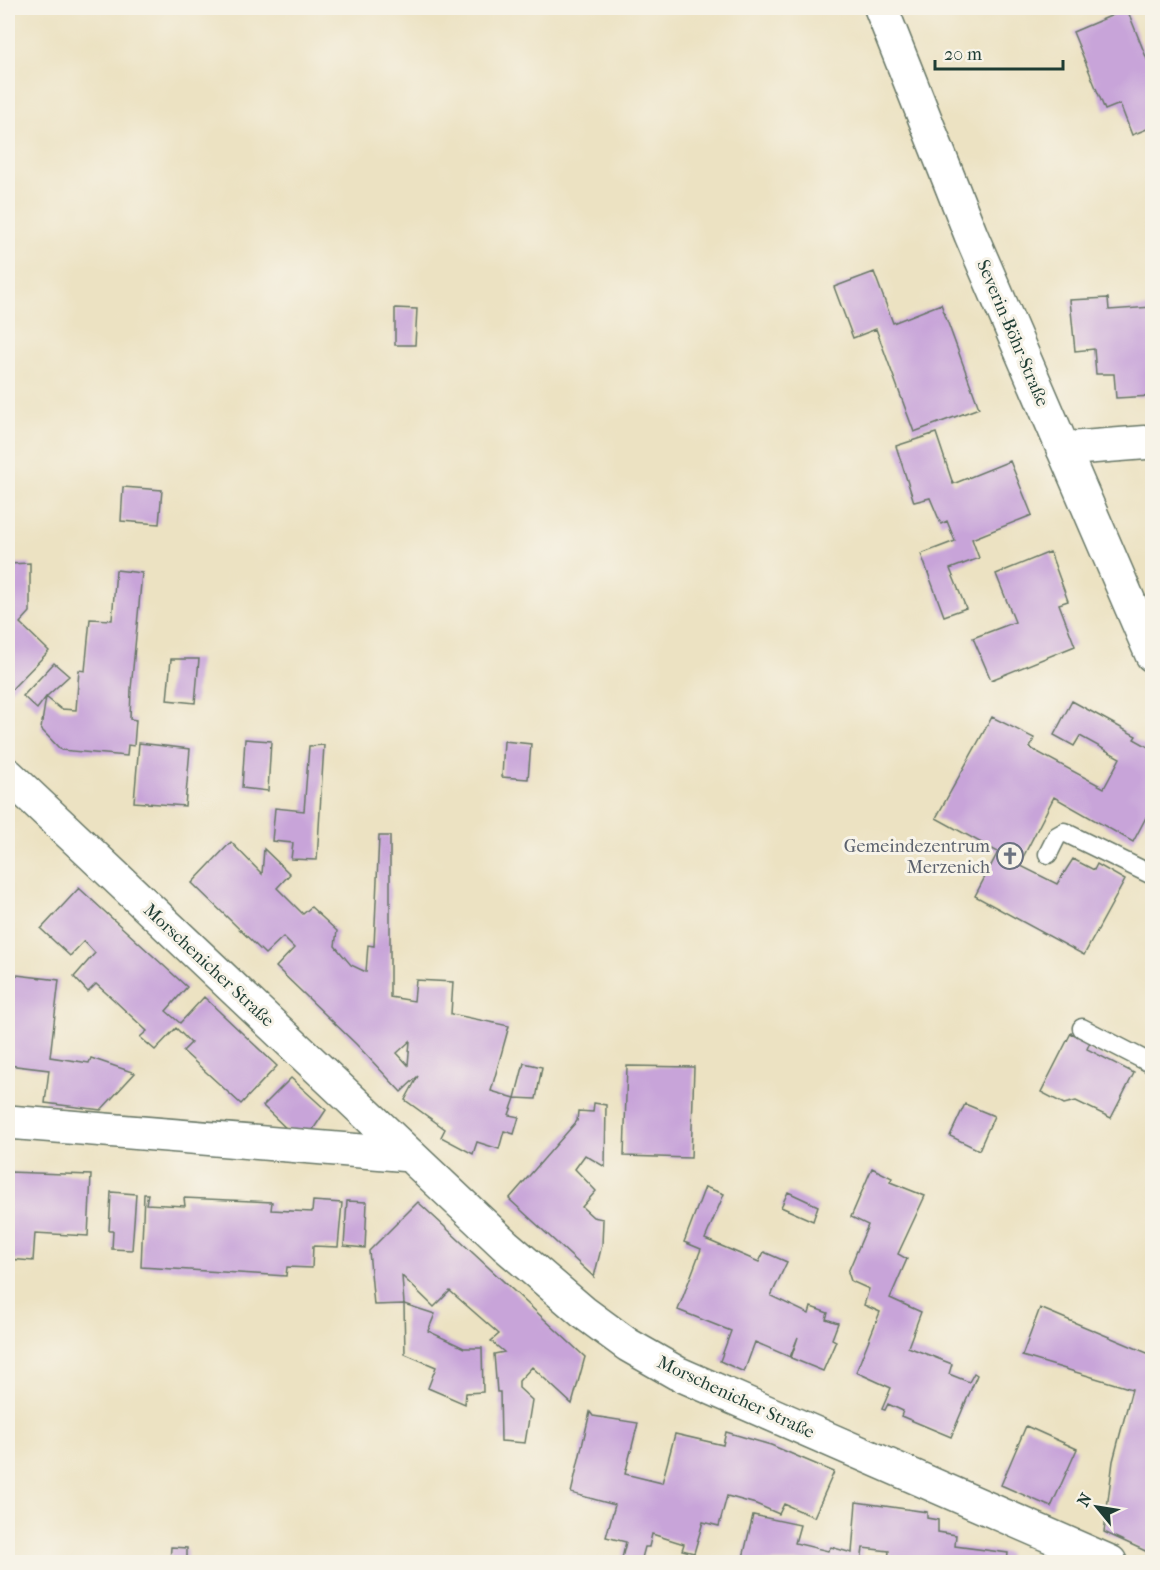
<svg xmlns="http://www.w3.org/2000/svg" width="1160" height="1570" viewBox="0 0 1160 1570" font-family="'IM FELL French Canon',serif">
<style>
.building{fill:#c8a4d9;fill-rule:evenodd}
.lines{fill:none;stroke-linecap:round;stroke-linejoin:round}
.service-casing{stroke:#677766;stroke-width:21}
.minor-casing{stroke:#677766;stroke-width:36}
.service{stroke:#fff;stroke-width:18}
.minor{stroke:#fff;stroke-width:33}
.labels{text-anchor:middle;stroke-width:6;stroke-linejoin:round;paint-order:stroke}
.street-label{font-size:18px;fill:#1f3d34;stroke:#f7f3e8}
.worship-label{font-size:18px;fill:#5b616d;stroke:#f7f3e8;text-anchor:end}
</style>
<rect width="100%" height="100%" fill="#f7f3e8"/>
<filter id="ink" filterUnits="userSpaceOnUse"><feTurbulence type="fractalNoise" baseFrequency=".0167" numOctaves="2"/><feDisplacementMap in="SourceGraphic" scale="12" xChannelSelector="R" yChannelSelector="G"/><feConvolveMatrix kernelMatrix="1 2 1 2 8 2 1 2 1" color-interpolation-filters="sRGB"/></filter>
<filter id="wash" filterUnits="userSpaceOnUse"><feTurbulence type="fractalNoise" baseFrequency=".008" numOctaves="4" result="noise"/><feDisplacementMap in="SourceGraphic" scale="24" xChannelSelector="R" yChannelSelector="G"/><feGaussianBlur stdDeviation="1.35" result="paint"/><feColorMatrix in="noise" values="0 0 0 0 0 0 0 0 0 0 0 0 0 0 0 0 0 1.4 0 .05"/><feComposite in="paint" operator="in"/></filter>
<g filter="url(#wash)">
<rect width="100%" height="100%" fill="#ece2c2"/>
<g id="blocks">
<!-- building -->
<path class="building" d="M 1127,9 L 1152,72 L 1152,127 L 1132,135 L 1120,104 L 1105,110 L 1073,32 Z
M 874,272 L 893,323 L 941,304 L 979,408 L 914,432 L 876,329 L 853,338 L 834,287 Z
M 1108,298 L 1109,310 L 1152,307 L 1152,396 L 1116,398 L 1114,374 L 1096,374 L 1094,349 L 1075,351 L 1070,300 Z
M 395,308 L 417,309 L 415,345 L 395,345 Z
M 936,433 L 953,484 L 1010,461 L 1032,515 L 972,539 L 979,558 L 950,569 L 966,608 L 944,616 L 921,554 L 955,541 L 947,521 L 941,524 L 930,498 L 914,502 L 896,446 Z
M 123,487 L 162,490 L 159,524 L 121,521 Z
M 1050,552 L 1068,601 L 1059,604 L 1075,646 L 991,680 L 973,638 L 1015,622 L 996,574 Z
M 30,563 L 30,612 L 20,623 L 49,651 L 8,693 L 8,564 Z
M 116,570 L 142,573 L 131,689 L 130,719 L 136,720 L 134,746 L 128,745 L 127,756 L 61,750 L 41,729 L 46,697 L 37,709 L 23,696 L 54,663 L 69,676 L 46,697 L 61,709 L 76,710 L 79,670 L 85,671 L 90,619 L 112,620 Z
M 171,659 L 199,659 L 195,703 L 167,700 Z
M 1072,701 L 1136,736 L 1134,739 L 1152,749 L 1152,806 L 1133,842 L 1054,797 L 1019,865 L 1057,884 L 1073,859 L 1094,870 L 1097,864 L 1125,880 L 1084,955 L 975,896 L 998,852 L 936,818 L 992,717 L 1034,738 L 1030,748 L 1104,788 L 1120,758 L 1080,736 L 1074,746 L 1054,735 Z
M 245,739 L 271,741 L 268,791 L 242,788 Z
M 504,741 L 531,744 L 528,779 L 502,777 Z
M 139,743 L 190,749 L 185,806 L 134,802 Z
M 324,745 L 317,860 L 291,859 L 293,843 L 272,841 L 275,808 L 304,811 L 309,746 Z
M 379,836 L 390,836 L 390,997 L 414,1001 L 416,980 L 453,982 L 451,1014 L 509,1026 L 491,1091 L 515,1098 L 524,1063 L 542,1067 L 536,1099 L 515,1098 L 509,1115 L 519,1117 L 514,1134 L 504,1131 L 499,1149 L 477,1142 L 473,1154 L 441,1137 L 445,1129 L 405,1100 L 418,1076 L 401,1092 L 356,1044 L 276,967 L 294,948 L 283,937 L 265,954 L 192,883 L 231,842 L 262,874 L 264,849 L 290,874 L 277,888 L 303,914 L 311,907 L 323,918 L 337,931 L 335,946 L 351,965 L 366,972 L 368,945 L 374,946 ZM 410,1041 L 408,1065 L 397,1053 Z
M 79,888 L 187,987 L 166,1011 L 180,1023 L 204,997 L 277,1066 L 241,1104 L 183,1051 L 191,1043 L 176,1028 L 155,1050 L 140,1037 L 147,1031 L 114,1000 L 96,984 L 88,992 L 74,977 L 95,953 L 84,941 L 70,956 L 41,929 Z
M 8,974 L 59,980 L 50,1057 L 89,1063 L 91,1058 L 135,1073 L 101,1110 L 45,1103 L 49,1070 L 8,1065 Z
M 1071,1033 L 1090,1042 L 1087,1049 L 1134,1073 L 1111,1118 L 1076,1101 L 1064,1104 L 1041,1092 Z
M 627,1066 L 694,1067 L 691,1158 L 624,1156 Z
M 291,1078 L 326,1110 L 312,1131 L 289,1131 L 263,1106 Z
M 594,1103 L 606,1105 L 605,1167 L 585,1155 L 575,1169 L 596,1191 L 582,1207 L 593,1217 L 603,1219 L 602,1245 L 594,1277 L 509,1199 L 577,1121 L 578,1111 L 593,1112 Z
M 965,1104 L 994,1116 L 979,1150 L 950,1136 Z
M 872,1168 L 892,1178 L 890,1182 L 925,1196 L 898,1254 L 907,1259 L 890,1298 L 921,1312 L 908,1347 L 952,1364 L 949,1374 L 969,1382 L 974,1373 L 977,1375 L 951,1437 L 901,1416 L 903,1411 L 888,1404 L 885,1410 L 882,1409 L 891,1388 L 856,1372 L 880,1312 L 864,1305 L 869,1289 L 851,1281 L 848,1272 L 868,1225 L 851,1217 Z
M 8,1172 L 91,1175 L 88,1236 L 35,1233 L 33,1261 L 8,1259 Z
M 705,1187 L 724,1194 L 705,1239 L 759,1262 L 764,1252 L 787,1262 L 771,1296 L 809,1314 L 811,1307 L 828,1313 L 826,1319 L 838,1323 L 832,1339 L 836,1341 L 823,1371 L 791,1358 L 798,1337 L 790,1357 L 755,1342 L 744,1372 L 720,1361 L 731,1331 L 678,1310 L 701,1249 L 684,1242 Z
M 111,1192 L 136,1194 L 132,1250 L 112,1249 L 113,1231 L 109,1231 Z
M 788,1192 L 818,1206 L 813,1221 L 781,1207 Z
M 144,1194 L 148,1194 L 146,1204 L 185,1206 L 184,1198 L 272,1202 L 271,1210 L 312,1212 L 313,1201 L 342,1203 L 338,1247 L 313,1246 L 312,1268 L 287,1267 L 286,1276 L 141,1267 Z
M 347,1201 L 367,1202 L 365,1248 L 344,1246 Z
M 418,1202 L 585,1357 L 572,1404 L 532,1367 L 519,1381 L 519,1388 L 532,1400 L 525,1443 L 501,1441 L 500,1392 L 497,1392 L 494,1354 L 504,1352 L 491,1341 L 499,1334 L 450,1291 L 434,1307 L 402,1276 L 404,1304 L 435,1314 L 428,1331 L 464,1348 L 482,1348 L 483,1392 L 466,1393 L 465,1404 L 428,1388 L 436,1367 L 405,1354 L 404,1304 L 374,1305 L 369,1251 Z
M 1040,1308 L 1152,1355 L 1152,1554 L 1104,1532 L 1113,1461 L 1132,1389 L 1022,1356 Z
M 590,1412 L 593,1416 L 638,1423 L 625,1474 L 662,1483 L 675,1434 L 723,1445 L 726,1432 L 771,1445 L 834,1472 L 814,1517 L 784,1504 L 779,1514 L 756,1504 L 727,1496 L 719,1526 L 703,1522 L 694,1553 L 682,1550 L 684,1544 L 652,1534 L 649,1547 L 645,1547 L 641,1562 L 621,1562 L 626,1542 L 606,1537 L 615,1505 L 571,1493 Z
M 1026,1426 L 1077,1449 L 1051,1507 L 1001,1485 Z
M 856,1502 L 927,1512 L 927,1518 L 938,1520 L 938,1532 L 956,1535 L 955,1546 L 1008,1553 L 1007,1562 L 888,1562 L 889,1551 L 863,1548 L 861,1562 L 742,1562 L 753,1515 L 800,1525 L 795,1543 L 828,1551 L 831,1547 L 852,1553 Z
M 171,1547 L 187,1548 L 187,1562 L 170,1562 Z"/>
</g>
</g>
<g filter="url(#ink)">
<use href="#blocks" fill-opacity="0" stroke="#677766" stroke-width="1.5"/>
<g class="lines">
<defs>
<path id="service" d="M 1048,854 L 1057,836 L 1064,832 L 1152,875
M 1082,1028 L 1152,1064"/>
<path id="minor" d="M 881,8 L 971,235 L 1152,655
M 1063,449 L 1152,442
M 8,775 L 505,1245 L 583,1312 L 628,1345 L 677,1373 L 1110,1562
M 8,1122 L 410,1155"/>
</defs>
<!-- service casing -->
<use href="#service" class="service-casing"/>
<!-- minor casing -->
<use href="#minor" class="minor-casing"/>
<!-- service -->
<use href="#service" class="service"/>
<!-- minor -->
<use href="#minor" class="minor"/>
</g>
</g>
<!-- icons -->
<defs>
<symbol id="church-ring" viewBox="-11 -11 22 22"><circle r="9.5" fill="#f7f3e8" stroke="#6b7280" stroke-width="1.5"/><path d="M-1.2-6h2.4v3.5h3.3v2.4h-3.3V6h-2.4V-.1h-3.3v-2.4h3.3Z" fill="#6b7280"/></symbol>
</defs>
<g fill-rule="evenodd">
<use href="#church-ring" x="995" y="841" width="30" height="30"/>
</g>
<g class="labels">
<!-- street labels -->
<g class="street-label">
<text transform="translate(1013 333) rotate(67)" y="6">Severin-Böhr-Straße</text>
<text transform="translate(209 965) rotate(43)" y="6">Morschenicher Straße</text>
<text transform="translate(736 1397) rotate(25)" y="6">Morschenicher Straße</text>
</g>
<!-- worship labels -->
<g class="worship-label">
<text x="990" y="852">Gemeindezentrum<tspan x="990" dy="21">Merzenich</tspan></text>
</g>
</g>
<!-- margin -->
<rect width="1160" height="1570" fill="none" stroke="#f7f3e8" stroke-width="30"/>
<!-- north arrow -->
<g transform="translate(1097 1507) rotate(300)" stroke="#f7f3e8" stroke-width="4.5" paint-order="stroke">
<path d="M0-4.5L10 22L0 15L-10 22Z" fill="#1f3d34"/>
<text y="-9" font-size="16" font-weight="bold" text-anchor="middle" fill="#1f3d34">N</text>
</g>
<!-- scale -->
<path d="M935 60v9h128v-9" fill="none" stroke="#1f3d34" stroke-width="3"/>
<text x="944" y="60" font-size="18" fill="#1f3d34" stroke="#f7f3e8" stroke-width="4.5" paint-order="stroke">20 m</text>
</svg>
